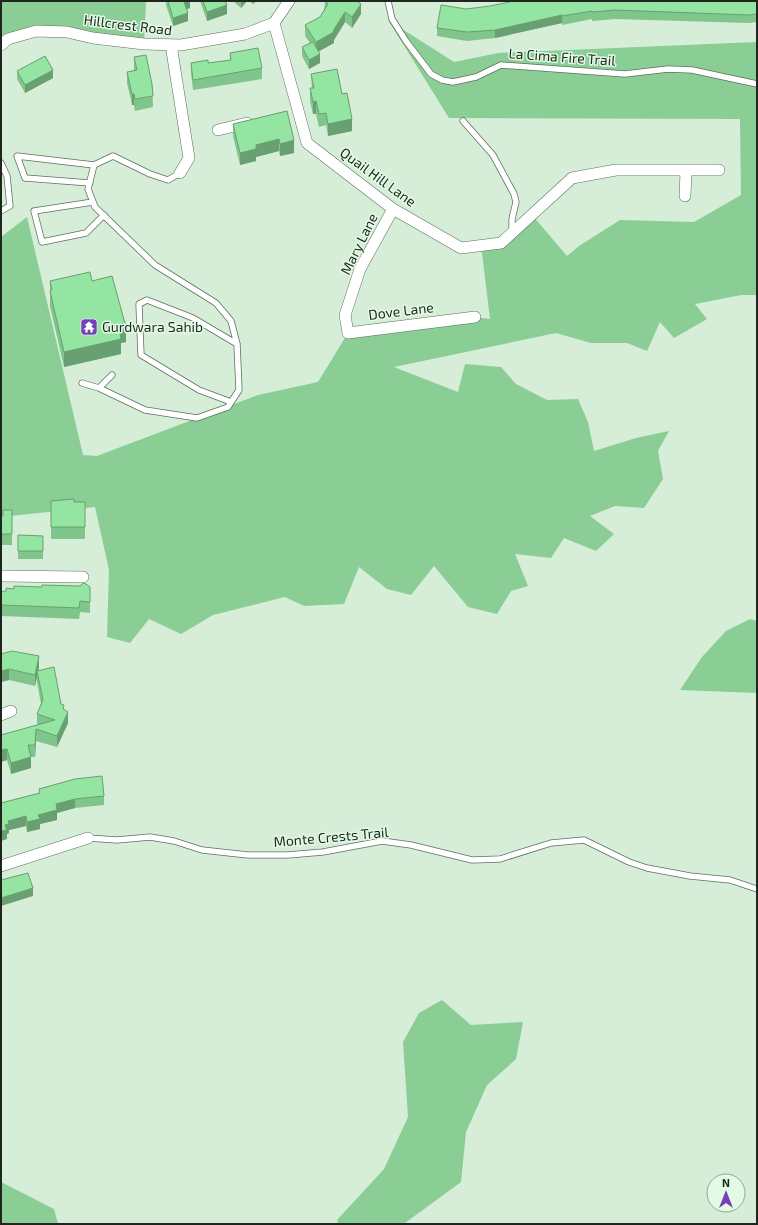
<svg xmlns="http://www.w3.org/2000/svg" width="758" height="1225" viewBox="0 0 758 1225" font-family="'Exo 2',sans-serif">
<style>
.green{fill:#8ace95}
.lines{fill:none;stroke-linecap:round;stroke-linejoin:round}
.lane-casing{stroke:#5c705e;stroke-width:7}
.street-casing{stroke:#5c705e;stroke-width:12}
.lane{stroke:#fff;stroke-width:5.5}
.street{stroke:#fff;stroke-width:11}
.wall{fill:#80c58b}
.shaded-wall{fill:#68a071}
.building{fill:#95e5a2;stroke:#68a071}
.labels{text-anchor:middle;stroke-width:3;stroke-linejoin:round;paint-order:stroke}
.street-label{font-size:14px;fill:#1e261f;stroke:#e3fae5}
.poi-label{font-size:14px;fill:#1e261f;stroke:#e3fae5;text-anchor:start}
</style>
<rect width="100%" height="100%" fill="#d6edd8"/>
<!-- green -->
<path class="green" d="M 1,1 L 146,1 L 144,44 L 36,31 L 1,45 Z
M 388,20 L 454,62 L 498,53 L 757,42 L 757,295 L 741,295 L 695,304 L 707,319 L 674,338 L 660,322 L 647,351 L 627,343 L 591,343 L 556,333 L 394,367 L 458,392 L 465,364 L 501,367 L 516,384 L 547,400 L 578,399 L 588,422 L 594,451 L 636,438 L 669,431 L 658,451 L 663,479 L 644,508 L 615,506 L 590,516 L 614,534 L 596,551 L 564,538 L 551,558 L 515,554 L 528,586 L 511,591 L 497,614 L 468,607 L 434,566 L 411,595 L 387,589 L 359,567 L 344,604 L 304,606 L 285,597 L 213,615 L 181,634 L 149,619 L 130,643 L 107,637 L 109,570 L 95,507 L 1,517 L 1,237 L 27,217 L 83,455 L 97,456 L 258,395 L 318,382 L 348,333 L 475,317 L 490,319 L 481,245 L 501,243 L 532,215 L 567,256 L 579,246 L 620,220 L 694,222 L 741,195 L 740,119 L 449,118 Z
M 750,619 L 757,621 L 757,693 L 680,690 L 702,657 L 726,631 Z
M 442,1000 L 471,1025 L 523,1022 L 516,1059 L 487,1085 L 466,1132 L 461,1182 L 405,1223 L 338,1224 L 337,1220 L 384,1169 L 408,1117 L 403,1042 L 419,1013 Z
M 1,1182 L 54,1209 L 58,1224 L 1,1224 Z"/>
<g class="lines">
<defs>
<path id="lane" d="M 388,1 L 392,19 L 406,41 L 431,74 L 442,80 L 453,82 L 476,77 L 501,65 L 625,74 L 668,69 L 692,70 L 757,84
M 463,121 L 493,155 L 514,194 L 516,202 L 512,219 L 512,232
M 1,163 L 7,176 L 10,206 L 1,211
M 90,183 L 25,178 L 17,156 L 94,165
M 93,202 L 34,211 L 42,242 L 86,233 L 104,215
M 112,375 L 99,388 L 145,410 L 197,418 L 228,407 L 239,390 L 237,344 L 231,321 L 216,303 L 155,265 L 95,207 L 88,189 L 94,165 L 113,156 L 150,174 L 168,180 L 180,173
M 82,383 L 99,388
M 231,402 L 199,390 L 141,355 L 139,304 L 147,300 L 193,318 L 237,344
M 88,838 L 117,840 L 150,837 L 174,841 L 202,850 L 248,855 L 288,855 L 323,852 L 382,841 L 411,845 L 472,860 L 500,859 L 551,843 L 584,840 L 629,862 L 647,868 L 690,876 L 730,880 L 757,889"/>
<path id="street" d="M 274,23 L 307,143 L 393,209 L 461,248 L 501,243 L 572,178 L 616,170 L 719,170
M 1,45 L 8,39 L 36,31 L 67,32 L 93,38 L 144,44 L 181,45 L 245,34 L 274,23 L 289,1
M 171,45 L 189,158 L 180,173
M 218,130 L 247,123
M 685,196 L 686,171
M 393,209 L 360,269 L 345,315 L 348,333 L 475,317
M 1,576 L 83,577
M 1,715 L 11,711
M 1,866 L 88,838"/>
</defs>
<!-- lane casing -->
<use href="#lane" class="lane-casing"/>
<!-- street casing -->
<use href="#street" class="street-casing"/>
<!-- lane -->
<use href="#lane" class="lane"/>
<!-- street -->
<use href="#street" class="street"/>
</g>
<!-- wall -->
<path class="wall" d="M 166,1 L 190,1 L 190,8 L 187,9 L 188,21 L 173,26 L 166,5 Z
M 200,1 L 225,1 L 227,14 L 207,21 Z
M 233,1 L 247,1 L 241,8 Z
M 249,1 L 256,1 L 253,4 Z
M 325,1 L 361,14 L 352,28 L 345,22 L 334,40 L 334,43 L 319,51 L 320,63 L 309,69 L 302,56 L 302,47 L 310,43 L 305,36 L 305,25 L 320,17 L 324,10 Z
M 757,1 L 757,22 L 749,23 L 615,19 L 592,21 L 592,19 L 562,25 L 562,23 L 495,38 L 467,41 L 437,36 L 437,28 L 466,9 Z
M 230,53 L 262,68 L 262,79 L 193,90 L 191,73 L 191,63 L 208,63 L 230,60 Z
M 134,57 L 152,84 L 153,107 L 135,111 L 134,105 L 132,105 L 127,83 L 127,72 L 134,70 Z
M 17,71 L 53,78 L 25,93 L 17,79 Z
M 311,74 L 342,94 L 352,131 L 328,136 L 326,125 L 319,127 L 316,114 L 313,114 L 310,101 L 310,88 L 312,88 Z
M 287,111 L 294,153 L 280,156 L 279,151 L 256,157 L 256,161 L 240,165 L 233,136 L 233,124 Z
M 50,281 L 92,281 L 126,342 L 121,343 L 121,354 L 64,367 L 50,306 Z
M 51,501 L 85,502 L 85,539 L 51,539 Z
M 12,510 L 12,545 L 1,545 L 1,516 L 3,516 Z
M 18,535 L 43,536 L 43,559 L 18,559 Z
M 1,592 L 90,598 L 90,613 L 80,612 L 79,619 L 1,616 Z
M 1,654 L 39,667 L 38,670 L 61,704 L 64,710 L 68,723 L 57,747 L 36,741 L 35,757 L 31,757 L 31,768 L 11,774 L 7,760 L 1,762 L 1,735 L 37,725 L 37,714 L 41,704 L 37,682 L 37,677 L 35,686 L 9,680 L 1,682 Z
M 39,789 L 104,796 L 104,805 L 75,808 L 57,813 L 57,820 L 40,824 L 40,829 L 27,832 L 26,826 L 9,830 L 9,833 L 7,834 L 7,839 L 1,803 L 39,793 Z"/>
<!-- shaded-wall -->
<path class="shaded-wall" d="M 185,1 L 190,1 L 190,8 L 184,10 L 184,2 Z
M 241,1 L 247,1 L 241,8 Z
M 253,1 L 256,1 L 253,4 Z
M 361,4 L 361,14 L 352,28 L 352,17 Z
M 227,5 L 227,14 L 207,21 L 207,12 Z
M 345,12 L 345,22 L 334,40 L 334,43 L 316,53 L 316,42 L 333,31 Z
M 188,13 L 188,21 L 173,26 L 173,18 Z
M 562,15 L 562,23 L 495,38 L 495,30 Z
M 320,54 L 320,63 L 309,69 L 309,60 Z
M 53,70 L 53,78 L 25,93 L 25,85 Z
M 132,94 L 134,94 L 134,105 L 132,105 Z
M 316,101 L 316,114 L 313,114 L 313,102 Z
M 352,119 L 352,131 L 328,136 L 328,124 Z
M 279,139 L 279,151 L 256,157 L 256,161 L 240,165 L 240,153 L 256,145 Z
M 294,140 L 294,153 L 280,156 L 280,144 Z
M 126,327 L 126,342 L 121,343 L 121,354 L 64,367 L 64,352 L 119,328 Z
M 39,656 L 39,667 L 38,674 L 37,671 L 37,677 L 35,686 L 35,675 Z
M 9,669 L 9,680 L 1,682 L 1,671 Z
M 68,712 L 68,723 L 57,747 L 57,736 Z
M 36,729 L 36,741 L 35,757 L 35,745 Z
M 7,749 L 7,760 L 1,762 L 1,750 Z
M 31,757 L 31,768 L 11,774 L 11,763 Z
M 75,799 L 75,808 L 57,813 L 57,820 L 40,824 L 40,829 L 27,832 L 27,822 L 56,804 Z
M 26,816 L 26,826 L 9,830 L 9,833 L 7,834 L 7,839 L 1,841 L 1,831 L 8,821 Z
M 33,888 L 33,896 L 1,906 L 1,898 Z"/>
<!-- building -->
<path class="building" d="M 168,1 L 185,1 L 184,2 L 188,13 L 173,18 Z
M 203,1 L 225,1 L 227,5 L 207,12 Z
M 325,1 L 357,1 L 361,4 L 352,17 L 345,12 L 333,31 L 334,32 L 316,42 L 305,25 L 320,17 L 328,4 Z
M 514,1 L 757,1 L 757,14 L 749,15 L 615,10 L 592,12 L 592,11 L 562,16 L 562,15 L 495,30 L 467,32 L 437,28 L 441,5 L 466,9 L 490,6 Z
M 313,42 L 320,54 L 309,60 L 302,47 Z
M 258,48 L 262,68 L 193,80 L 191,63 L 208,60 L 208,63 L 231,60 L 230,53 Z
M 146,55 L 152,84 L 153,96 L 135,99 L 134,94 L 132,94 L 127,72 L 137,70 L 134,57 Z
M 45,56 L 53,70 L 25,85 L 17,71 Z
M 337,69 L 342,94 L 347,93 L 352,119 L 328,124 L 326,113 L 319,114 L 316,101 L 313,102 L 310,88 L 314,88 L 311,74 Z
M 287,111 L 294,140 L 280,144 L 279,139 L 256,145 L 256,149 L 240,153 L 233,124 Z
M 90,272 L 92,281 L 112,276 L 126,327 L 119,328 L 121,339 L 64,352 L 50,291 L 52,290 L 50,281 Z
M 74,499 L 74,502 L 85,502 L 85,527 L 51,527 L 51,501 Z
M 3,510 L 12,510 L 12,534 L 1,534 L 1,516 L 3,516 Z
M 18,535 L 43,536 L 43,551 L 18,551 Z
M 83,583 L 86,584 L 90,587 L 90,602 L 80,601 L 79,608 L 1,605 L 1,592 L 6,591 L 6,588 L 14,589 L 14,586 L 42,587 L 42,585 L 80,586 Z
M 12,651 L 39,656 L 35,675 L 9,669 L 1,671 L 1,654 Z
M 54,667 L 61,704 L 64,705 L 63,709 L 68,712 L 57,736 L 36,729 L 35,745 L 28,745 L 31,757 L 11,763 L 7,749 L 1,750 L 1,735 L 55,720 L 37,714 L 43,700 L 37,671 Z
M 102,776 L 104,796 L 75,799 L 56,804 L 57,810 L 38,815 L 40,819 L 27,822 L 26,816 L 8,821 L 9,824 L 5,825 L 7,830 L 1,831 L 1,803 L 40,793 L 39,789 L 75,779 Z
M 28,873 L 33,888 L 1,898 L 1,880 Z"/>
<!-- icons -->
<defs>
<symbol id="temple-square" viewBox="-11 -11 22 22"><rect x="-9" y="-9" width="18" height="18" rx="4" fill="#7342ba" stroke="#e3fae5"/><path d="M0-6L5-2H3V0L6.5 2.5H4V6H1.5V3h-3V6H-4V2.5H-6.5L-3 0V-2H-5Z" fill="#fff"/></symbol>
</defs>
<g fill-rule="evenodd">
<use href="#temple-square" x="79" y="317" width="20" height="20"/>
</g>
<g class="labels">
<!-- street labels -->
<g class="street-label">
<text transform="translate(128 25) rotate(7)" y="5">Hillcrest Road</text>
<text transform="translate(562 57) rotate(4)" y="5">La Cima Fire Trail</text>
<text transform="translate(378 177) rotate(36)" y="5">Quail Hill Lane</text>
<text transform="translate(359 244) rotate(-64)" y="5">Mary Lane</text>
<text transform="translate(401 311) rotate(-7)" y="5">Dove Lane</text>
<text transform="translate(331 837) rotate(-5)" y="5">Monte Crests Trail</text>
</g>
<!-- poi labels -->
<g class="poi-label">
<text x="102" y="332">Gurdwara Sahib</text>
</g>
</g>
<!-- border -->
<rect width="758" height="1225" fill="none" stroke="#1e261f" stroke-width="4"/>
<!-- north arrow -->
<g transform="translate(726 1193)"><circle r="19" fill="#e3fae5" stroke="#94a596"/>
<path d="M0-3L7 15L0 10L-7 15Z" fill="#7342ba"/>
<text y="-6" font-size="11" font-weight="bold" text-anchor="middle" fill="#1e261f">N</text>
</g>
</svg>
